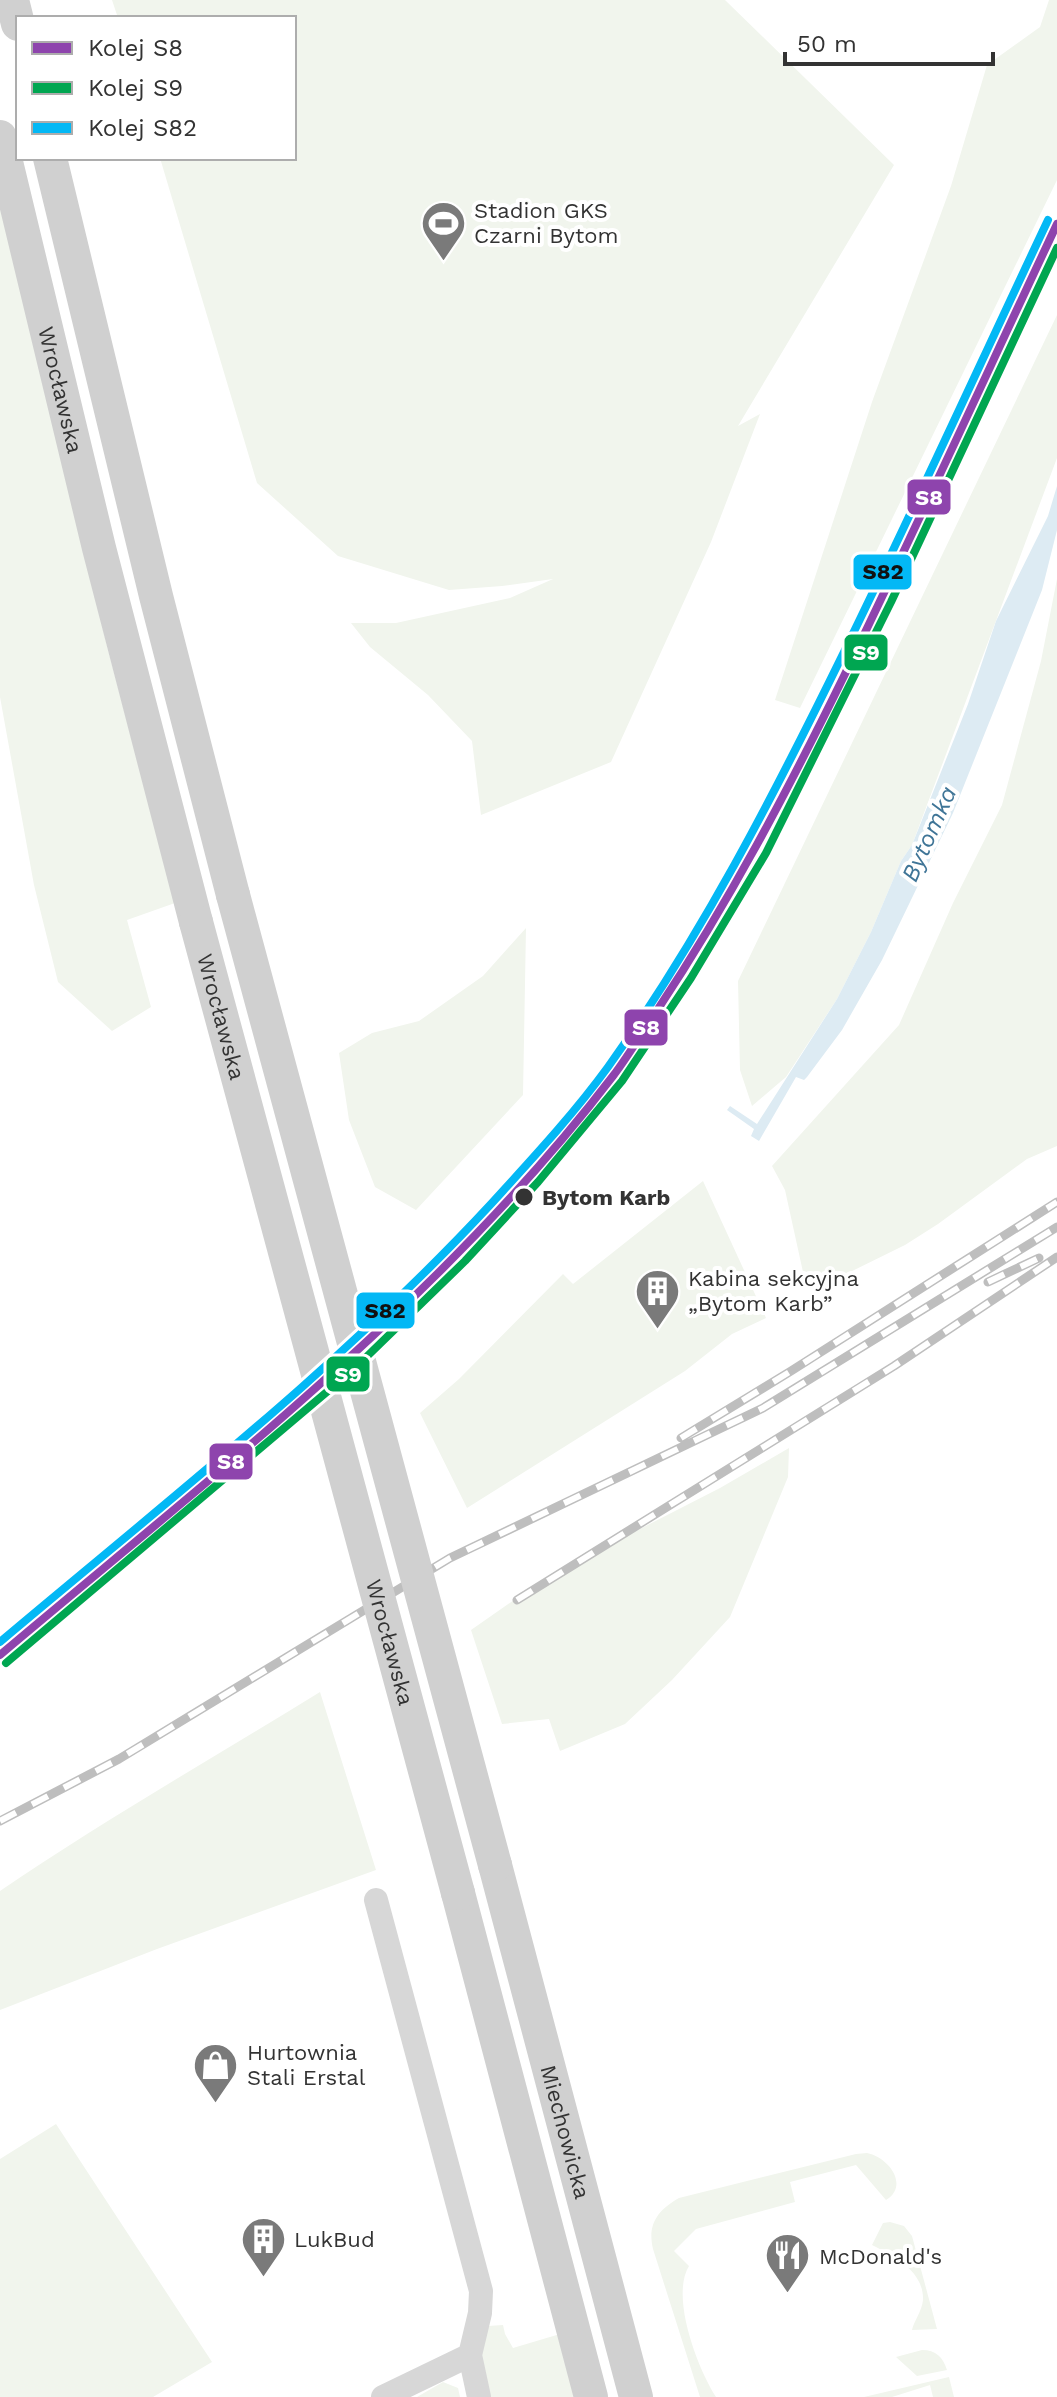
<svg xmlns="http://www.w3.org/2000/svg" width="1057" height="2397" viewBox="0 0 1057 2397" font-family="'Work Sans',sans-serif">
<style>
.green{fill:#f1f5ed}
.water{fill:#ddebf3}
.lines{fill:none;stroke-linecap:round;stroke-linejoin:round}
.minor{stroke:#d7d7d7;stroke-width:24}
.secondary{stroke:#d0d0d0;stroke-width:34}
.rail-casing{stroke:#bebebe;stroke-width:9}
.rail{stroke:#fff;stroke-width:6;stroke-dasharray:18;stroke-linecap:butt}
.secondary-bridge{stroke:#d0d0d0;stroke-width:34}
.rail-1-casing{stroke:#fff;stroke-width:14}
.rail-2-casing{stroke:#fff;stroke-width:14}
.rail-3-casing{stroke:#fff;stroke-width:14}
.rail-1{stroke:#8e44ad;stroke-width:8}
.rail-2{stroke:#00a651;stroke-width:8}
.rail-3{stroke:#03b8f5;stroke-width:8}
.stop-dot{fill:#333;stroke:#fff;stroke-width:3}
.labels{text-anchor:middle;stroke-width:8;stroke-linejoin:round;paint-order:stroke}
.poi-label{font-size:22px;fill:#333;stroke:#fff;text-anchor:start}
.street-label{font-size:22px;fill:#333;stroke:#fff}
.stop-label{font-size:22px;font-weight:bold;fill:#333;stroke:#fff;text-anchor:start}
.water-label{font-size:24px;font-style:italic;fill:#3f7597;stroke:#fff}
.line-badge{stroke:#fff;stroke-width:3}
.badge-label{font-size:22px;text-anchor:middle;font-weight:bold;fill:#fff}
.pale-badge-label{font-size:22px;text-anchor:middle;font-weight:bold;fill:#111}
</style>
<rect width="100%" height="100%" fill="#fff"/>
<!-- green -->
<path class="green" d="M 112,0 L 725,0 L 894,165 L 738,426 L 760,414 L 711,542 L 611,762 L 481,815 L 472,741 L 428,695 L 370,647 L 351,623 L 396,623 L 510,598 L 553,579 L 502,586 L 449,590 L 338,556 L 257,483 L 160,158 L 294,158 L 294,18 L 118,18 Z
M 1049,0 L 1057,0 L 1057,180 L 800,708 L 775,700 L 872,402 L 951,186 L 987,65 L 1040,27 Z
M 0,204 L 108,650 L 175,903 L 127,920 L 151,1007 L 112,1031 L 58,982 L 34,885 L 0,697 Z
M 1057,315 L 1057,458 L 912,845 L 901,861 L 871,932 L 837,999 L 786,1077 L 752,1106 L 740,1070 L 738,981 Z
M 1057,579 L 1057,1146 L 1027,1159 L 938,1224 L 905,1245 L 842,1276 L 803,1272 L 785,1190 L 772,1166 L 899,1025 L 953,903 L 1002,805 L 1041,661 Z
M 526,928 L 523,1095 L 416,1210 L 375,1187 L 349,1120 L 339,1053 L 372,1033 L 419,1021 L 483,976 Z
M 703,1181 L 766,1318 L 732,1334 L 685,1371 L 467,1508 L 420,1413 L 459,1379 L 563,1274 L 573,1284 Z
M 789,1448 L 788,1477 L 730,1617 L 672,1680 L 625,1724 L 560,1751 L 549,1719 L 502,1724 L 471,1630 L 550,1575 L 720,1488 Z
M 320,1692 L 376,1870 L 157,1949 L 0,2010 L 0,1891 C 104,1820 213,1758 320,1692 Z
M 56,2124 L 212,2362 L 153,2397 L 0,2397 L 0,2159 Z
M 867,2153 C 888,2157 910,2185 886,2200 L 856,2165 L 790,2182 L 795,2202 L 696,2229 L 674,2251 L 689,2266 C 670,2297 698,2369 716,2397 L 700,2397 L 653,2249 C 647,2224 658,2210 679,2198 L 856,2154 Z
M 890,2222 L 904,2226 L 912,2236 L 937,2329 L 912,2330 C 914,2321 922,2311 923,2300 C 924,2271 894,2256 872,2245 L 883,2223 Z
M 503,2325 L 505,2334 L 513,2348 L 560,2334 L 575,2397 L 484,2397 L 478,2361 L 488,2326 Z
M 922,2350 C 936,2350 943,2357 947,2370 L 917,2376 L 896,2357 Z
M 949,2377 L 954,2397 L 933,2397 L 930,2385 L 892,2397 L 864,2397 Z
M 443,2382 L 458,2388 L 460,2397 L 417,2397 Z"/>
<!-- water -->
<path class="water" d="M 1057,486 L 1057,530 L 1042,590 L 953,813 L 882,960 L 842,1030 L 807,1077 L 804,1080 L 796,1077 L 759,1141 L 751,1136 L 754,1129 L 727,1110 L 730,1106 L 757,1124 L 837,999 L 871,932 L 901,861 L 912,845 L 968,704 L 996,621 L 1048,516 Z"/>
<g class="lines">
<!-- minor -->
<path class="minor" d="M 376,1900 L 481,2291 L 480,2313 L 470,2355 L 479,2397
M 383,2397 L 470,2355"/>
<!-- secondary -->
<g class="secondary">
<path d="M 12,0 L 18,24"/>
<path id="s1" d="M 0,137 L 99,548 L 196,922"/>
<path d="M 50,158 L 156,596 L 233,895"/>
<path id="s2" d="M 495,1865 L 636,2397"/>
<path d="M 458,1893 L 591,2397"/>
</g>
<defs>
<path id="rail" d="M 988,1282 L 1039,1258
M 681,1438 L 791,1371 L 1057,1202
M 517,1600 L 894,1366 L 1057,1257
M 0,1821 L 119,1759 L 450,1558 L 763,1408 L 1057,1227"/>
</defs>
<!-- rail casing -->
<use href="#rail" class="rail-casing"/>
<!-- rail -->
<use href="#rail" class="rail"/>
<!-- secondary-bridge -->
<g class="secondary-bridge">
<path d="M 233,895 L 495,1865"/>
<path id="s3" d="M 196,922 L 458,1893"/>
</g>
<defs>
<path id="rail-1" d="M 0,1655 C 214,1474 441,1301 613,1076 C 629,1055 643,1031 658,1009 C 729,902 788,790 844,676 C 917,526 986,375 1057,224"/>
<path id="rail-2" d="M 6,1663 L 354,1369 L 465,1261 L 538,1182 L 622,1081 L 691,978 L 766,853 L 891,602 L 1057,248"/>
<path id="rail-3" d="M 0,1642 C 167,1501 342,1365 491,1204 C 531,1160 573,1115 608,1067 C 701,937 774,795 844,652 C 914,509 980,364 1048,220"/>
</defs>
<!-- rail-1 casing -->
<use href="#rail-1" class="rail-1-casing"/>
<!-- rail-2 casing -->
<use href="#rail-2" class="rail-2-casing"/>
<!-- rail-3 casing -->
<use href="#rail-3" class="rail-3-casing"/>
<!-- rail-1 -->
<use href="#rail-1" class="rail-1"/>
<!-- rail-2 -->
<use href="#rail-2" class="rail-2"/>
<!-- rail-3 -->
<use href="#rail-3" class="rail-3"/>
</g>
<!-- icons -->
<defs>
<symbol id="stadium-pin" viewBox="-11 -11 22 30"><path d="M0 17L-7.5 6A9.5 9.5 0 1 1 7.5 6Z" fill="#7a7a7a" stroke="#fff"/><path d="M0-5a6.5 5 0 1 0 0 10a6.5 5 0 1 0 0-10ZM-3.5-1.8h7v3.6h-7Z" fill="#fff"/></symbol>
<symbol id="building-pin" viewBox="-11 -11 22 30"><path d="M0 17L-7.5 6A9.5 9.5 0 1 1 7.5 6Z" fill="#7a7a7a" stroke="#fff"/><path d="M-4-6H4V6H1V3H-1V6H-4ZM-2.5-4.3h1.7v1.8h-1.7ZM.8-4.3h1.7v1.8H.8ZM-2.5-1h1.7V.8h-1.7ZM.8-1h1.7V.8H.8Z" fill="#fff"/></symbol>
<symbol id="shop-pin" viewBox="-11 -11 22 30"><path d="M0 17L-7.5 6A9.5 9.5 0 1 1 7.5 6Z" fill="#7a7a7a" stroke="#fff"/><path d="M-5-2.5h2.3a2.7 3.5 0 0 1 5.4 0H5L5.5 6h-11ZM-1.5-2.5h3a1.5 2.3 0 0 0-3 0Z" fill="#fff"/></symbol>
<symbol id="restaurant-pin" viewBox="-11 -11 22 30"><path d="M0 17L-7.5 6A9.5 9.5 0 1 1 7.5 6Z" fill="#7a7a7a" stroke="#fff"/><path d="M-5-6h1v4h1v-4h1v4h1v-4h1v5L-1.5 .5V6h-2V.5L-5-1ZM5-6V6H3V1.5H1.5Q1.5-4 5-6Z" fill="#fff"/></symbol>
</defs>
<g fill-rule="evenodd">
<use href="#stadium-pin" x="418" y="198" width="51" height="69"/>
<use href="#building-pin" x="632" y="1266" width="51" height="69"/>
<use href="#shop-pin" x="190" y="2040" width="51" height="69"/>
<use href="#building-pin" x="238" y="2214" width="51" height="69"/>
<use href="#restaurant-pin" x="762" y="2230" width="51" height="69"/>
</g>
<!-- markers -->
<circle class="stop-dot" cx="524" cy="1197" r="10"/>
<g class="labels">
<!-- poi labels -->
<g class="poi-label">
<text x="474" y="218">Stadion GKS<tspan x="474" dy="25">Czarni Bytom</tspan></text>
<text x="688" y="1286">Kabina sekcyjna<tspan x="688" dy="25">„Bytom Karb”</tspan></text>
<text x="247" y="2060">Hurtownia<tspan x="247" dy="25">Stali Erstal</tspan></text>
<text x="294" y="2247">LukBud</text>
<text x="819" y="2264">McDonald's</text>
</g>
<!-- street labels -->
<g class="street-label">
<text dy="8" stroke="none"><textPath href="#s1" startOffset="260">Wrocławska</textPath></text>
<text dy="8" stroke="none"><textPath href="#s3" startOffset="98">Wrocławska</textPath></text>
<text dy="8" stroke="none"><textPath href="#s3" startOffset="746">Wrocławska</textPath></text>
<text dy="8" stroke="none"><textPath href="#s2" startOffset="276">Miechowicka</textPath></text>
</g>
<!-- stop labels -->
<g class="stop-label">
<text x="542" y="1205">Bytom Karb</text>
</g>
<!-- water labels -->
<g class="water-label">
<text transform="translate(929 834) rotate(-66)" y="8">Bytomka</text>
</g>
</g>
<g class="line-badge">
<rect x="906" y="478" width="46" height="38" rx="8" fill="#8e44ad"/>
<rect x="852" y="553" width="61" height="38" rx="8" fill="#03b8f5"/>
<rect x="843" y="633" width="46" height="39" rx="8" fill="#00a651"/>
<rect x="623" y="1008" width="46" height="39" rx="8" fill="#8e44ad"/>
<rect x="355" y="1291" width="61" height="39" rx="8" fill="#03b8f5"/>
<rect x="325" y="1355" width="46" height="38" rx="8" fill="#00a651"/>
<rect x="208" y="1442" width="46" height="39" rx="8" fill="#8e44ad"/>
</g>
<g class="badge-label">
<text x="929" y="505">S8</text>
<text x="866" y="660">S9</text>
<text x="646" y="1035">S8</text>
<text x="348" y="1382">S9</text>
<text x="231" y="1469">S8</text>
</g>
<g class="pale-badge-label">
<text x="883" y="579">S82</text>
<text x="385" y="1318">S82</text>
</g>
<!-- legend -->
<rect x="16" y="16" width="280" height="144" fill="#ffffff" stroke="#adadad" stroke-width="2"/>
<rect x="32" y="42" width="40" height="12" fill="#8e44ad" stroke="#adadad" stroke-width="2"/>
<text x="88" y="56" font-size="24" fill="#333333">Kolej S8</text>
<rect x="32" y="82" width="40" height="12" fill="#00a651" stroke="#adadad" stroke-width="2"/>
<text x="88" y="96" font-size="24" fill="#333333">Kolej S9</text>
<rect x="32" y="122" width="40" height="12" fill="#03b8f5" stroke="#adadad" stroke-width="2"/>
<text x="88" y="136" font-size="24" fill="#333333">Kolej S82</text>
<!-- scale -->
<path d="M785 52v12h208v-12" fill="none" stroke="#333333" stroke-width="4"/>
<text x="797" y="52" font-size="24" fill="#333333" stroke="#ffffff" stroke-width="6" paint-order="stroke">50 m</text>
</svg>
